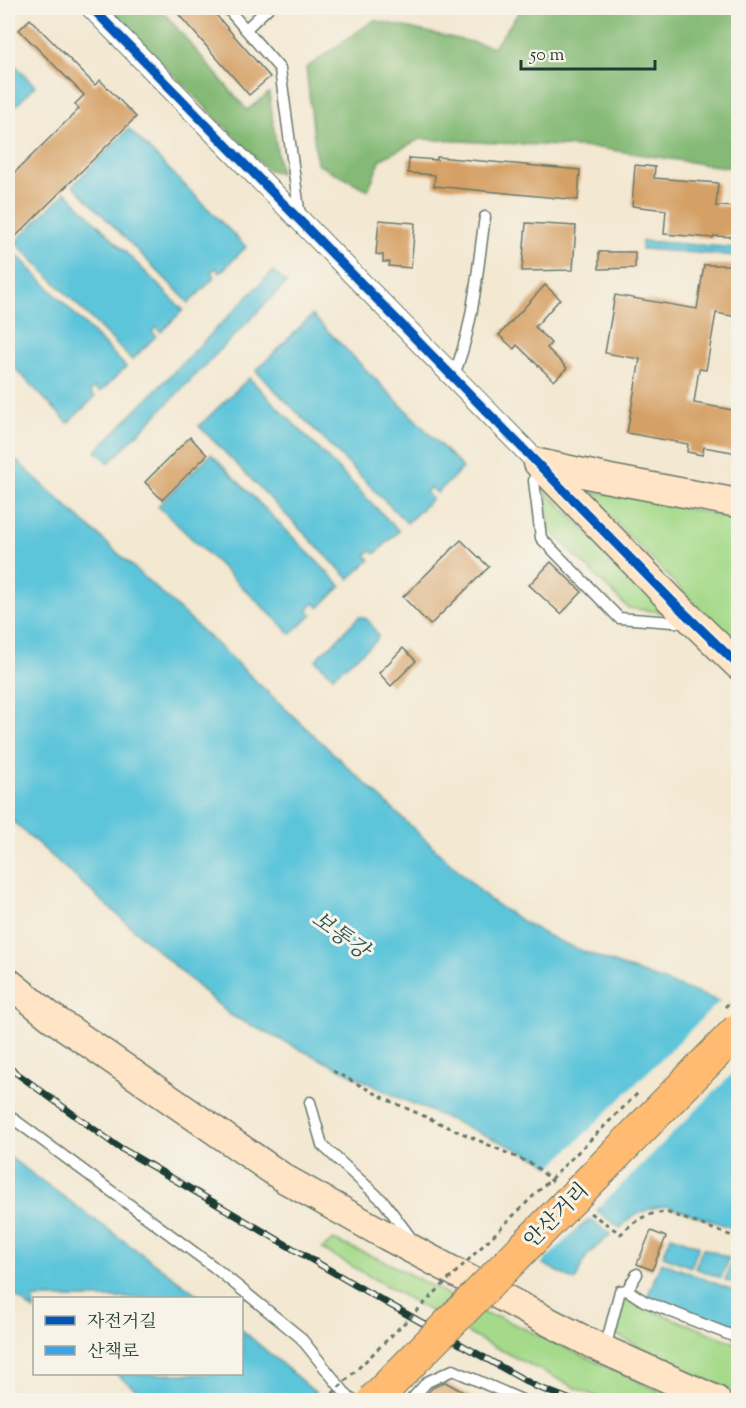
<svg xmlns="http://www.w3.org/2000/svg" width="746" height="1408" viewBox="0 0 746 1408" font-family="'Sorts Mill Goudy','Noto Serif KR',serif">
<style>
.green{fill:#a5da8a;stroke:#628c5f;stroke-width:1.5}
.forest{fill:#84ba76;stroke:#527c55;stroke-width:1.5}
.water{fill:#5dc5da;stroke:#3e8187;stroke-width:1.5}
.pier{fill:#f3e8d2}
.building{fill:#d5a065}
.lines{fill:none;stroke-linecap:round;stroke-linejoin:round}
.lane-casing{stroke:#69796b;stroke-width:13}
.street-casing{stroke:#69796b;stroke-width:23}
.secondary-casing{stroke:#69796b;stroke-width:31}
.path{stroke:#69796b;stroke-width:3;stroke-dasharray:4.5 4.5;stroke-linecap:butt}
.lane{stroke:#fff;stroke-width:10}
.street{stroke:#fff;stroke-width:21}
.secondary{stroke:#ffe4c6;stroke-width:28}
.rail-casing{stroke:#1f3d34;stroke-width:7}
.rail{stroke:#f7f3e8;stroke-width:4.5;stroke-dasharray:14;stroke-linecap:butt}
.primary-bridge-casing{stroke:#69796b;stroke-width:35;stroke-linecap:butt}
.path-bridge{stroke:#69796b;stroke-width:3;stroke-dasharray:4.5 4.5;stroke-linecap:butt}
.primary-bridge{stroke:#febb71;stroke-width:33}
.quiet{stroke:#3da4eb;stroke-width:8;stroke-dasharray:15 8;stroke-linecap:butt}
.cycleway-casing{stroke:#f7f3e8;stroke-width:13}
.cycleway{stroke:#0057b8;stroke-width:9}
.labels{text-anchor:middle;stroke-width:6;stroke-linejoin:round;paint-order:stroke}
.street-label{font-size:21px;fill:#1f3d34;stroke:#f7f3e8}
.water-label{font-size:22px;font-style:italic;fill:#2b5855;stroke:#f7f3e8}
</style>
<rect width="100%" height="100%" fill="#f7f3e8"/>
<filter id="ink" filterUnits="userSpaceOnUse"><feTurbulence type="fractalNoise" baseFrequency=".0167" numOctaves="2"/><feDisplacementMap in="SourceGraphic" scale="12" xChannelSelector="R" yChannelSelector="G"/><feConvolveMatrix kernelMatrix="1 2 1 2 8 2 1 2 1" color-interpolation-filters="sRGB"/></filter>
<filter id="wash" filterUnits="userSpaceOnUse"><feTurbulence type="fractalNoise" baseFrequency=".008" numOctaves="4" result="noise"/><feDisplacementMap in="SourceGraphic" scale="24" xChannelSelector="R" yChannelSelector="G"/><feGaussianBlur stdDeviation="1.35" result="paint"/><feColorMatrix in="noise" values="0 0 0 0 0 0 0 0 0 0 0 0 0 0 0 0 0 1.4 0 .05"/><feComposite in="paint" operator="in"/></filter>
<g filter="url(#wash)">
<rect width="100%" height="100%" fill="#f3e8d2"/>
<!-- green -->
<path class="green" d="M 545,490 L 668,613 L 628,608 L 550,530 Z
M 586,492 L 615,494 L 738,519 L 738,648 Z
M 333,1240 L 384,1261 L 487,1315 L 499,1317 L 679,1400 L 605,1400 L 578,1389 L 475,1337 L 322,1249 Z
M 625,1296 L 644,1307 L 738,1344 L 738,1393 L 680,1369 L 613,1333 L 621,1298 Z"/>
<!-- forest -->
<path class="forest" d="M 107,8 L 160,8 L 247,110 L 269,93 L 280,173 L 268,170 Z
M 522,8 L 738,8 L 738,168 L 723,167 L 598,148 L 420,139 L 381,159 L 368,190 L 317,164 L 306,68 L 374,20 L 494,47 Z"/>
<!-- water -->
<path class="water" d="M 8,58 L 35,86 L 8,114 Z
M 129,129 L 246,247 L 220,273 L 216,268 L 211,272 L 215,277 L 189,303 L 73,185 Z
M 66,192 L 183,310 L 161,332 L 156,327 L 152,331 L 156,336 L 132,360 L 15,242 Z
M 642,241 L 738,248 L 738,256 L 642,249 Z
M 10,248 L 126,367 L 100,392 L 94,388 L 90,392 L 95,397 L 68,423 L 8,361 L 8,250 Z
M 273,271 L 286,283 L 109,463 L 96,451 Z
M 312,315 L 463,468 L 437,493 L 431,487 L 426,492 L 432,499 L 407,523 L 256,371 Z
M 249,378 L 399,531 L 375,554 L 371,550 L 366,555 L 370,560 L 349,579 L 199,426 Z
M 8,453 L 166,597 L 491,901 C 515,917 540,933 566,944 C 622,969 682,985 738,1009 L 738,1230 L 668,1206 L 652,1208 L 632,1216 L 620,1228 L 597,1211 L 601,1203 L 540,1159 L 393,1095 L 230,1015 L 8,817 Z
M 211,454 L 341,586 L 319,608 L 314,603 L 307,610 L 312,615 L 291,634 L 158,506 Z
M 359,617 C 369,616 373,628 378,636 L 376,641 L 333,676 L 316,661 C 320,651 326,651 333,644 C 342,635 349,625 359,617 Z
M 8,1156 L 202,1298 L 34,1298 L 34,1311 L 8,1290 Z
M 590,1219 L 610,1234 L 586,1257 L 575,1281 L 538,1261 Z
M 671,1236 L 699,1246 L 691,1267 L 663,1256 Z
M 703,1248 L 729,1258 L 721,1278 L 695,1268 Z
M 733,1259 L 738,1262 L 738,1285 L 725,1280 Z
M 661,1262 L 738,1292 L 738,1332 L 650,1299 L 648,1296 Z
M 242,1330 L 324,1400 L 150,1400 L 116,1374 L 242,1374 Z"/>
<!-- pier -->
<path class="pier" d="M 722,999 L 738,1006 L 738,1068 L 594,1212 L 597,1204 L 549,1169 Z
M 589,1217 L 540,1265 L 536,1263 L 536,1258 Z"/>
<g id="blocks">
<!-- building -->
<path class="building" d="M 173,8 L 210,8 L 270,77 L 249,95 Z
M 30,19 L 95,85 L 100,80 L 136,117 L 8,244 L 8,179 L 79,109 L 75,104 L 84,95 L 19,30 Z
M 437,157 L 580,170 L 578,200 L 434,186 L 435,175 L 408,173 L 409,158 L 437,160 Z
M 635,165 L 655,167 L 654,178 L 718,183 L 716,206 L 738,207 L 738,237 L 714,236 L 713,238 L 664,234 L 666,210 L 632,206 Z
M 379,220 L 415,223 L 411,268 L 389,266 L 390,262 L 383,262 L 383,255 L 376,254 Z
M 526,223 L 576,226 L 573,270 L 522,271 Z
M 599,252 L 635,252 L 635,268 L 599,269 Z
M 704,265 L 738,265 L 738,317 L 716,313 L 706,370 L 699,369 L 694,403 L 738,411 L 738,453 L 704,447 L 702,455 L 687,452 L 688,444 L 627,433 L 640,359 L 605,353 L 615,295 L 697,309 Z
M 545,285 L 560,299 L 535,327 L 551,343 L 547,348 L 567,368 L 554,381 L 517,345 L 514,349 L 499,335 Z
M 190,437 L 207,455 L 162,500 L 145,482 Z
M 461,540 L 489,567 L 430,625 L 403,597 Z
M 551,562 L 582,592 L 561,614 L 529,585 Z
M 403,648 L 416,661 L 391,686 L 379,673 Z
M 651,1231 L 666,1237 L 652,1270 L 637,1264 Z
M 445,1382 L 480,1401 L 440,1401 L 427,1394 L 432,1388 Z"/>
</g>
</g>
<g filter="url(#ink)">
<use href="#blocks" fill-opacity="0" stroke="#69796b" stroke-width="1.5"/>
<g class="lines">
<defs>
<path id="lane" d="M 227,8 L 280,69 L 300,217
M 246,29 L 268,8
M 453,377 C 474,327 477,270 485,217
M 537,466 L 534,481 L 541,538 L 619,618 L 686,623
M 310,1102 L 322,1145 L 384,1202 L 413,1241
M 8,1115 L 214,1267 L 300,1337 L 349,1398 L 353,1400
M 627,1290 L 644,1301 L 738,1338
M 600,1348 L 608,1337 L 620,1291 L 627,1290 L 637,1274
M 411,1400 L 427,1382 L 453,1370 L 522,1400"/>
<path id="street" d="M 92,8 L 538,463"/>
<path id="secondary" d="M 538,463 L 671,600 L 738,665
M 538,463 L 610,479 L 738,503
M 8,982 L 51,1017 L 285,1179 L 387,1236 L 553,1324 L 600,1348 L 716,1400"/>
</defs>
<!-- lane casing -->
<use href="#lane" class="lane-casing"/>
<!-- street casing -->
<use href="#street" class="street-casing"/>
<!-- secondary casing -->
<use href="#secondary" class="secondary-casing"/>
<!-- path -->
<path class="path" d="M 333,1071 L 390,1101 L 534,1165 L 553,1182
M 590,1213 L 621,1234 C 635,1220 648,1211 669,1213 L 738,1238"/>
<!-- lane -->
<use href="#lane" class="lane"/>
<!-- street -->
<use href="#street" class="street"/>
<!-- secondary -->
<use href="#secondary" class="secondary"/>
<defs>
<path id="rail" d="M 8,1067 L 117,1146 L 362,1289 L 535,1386 L 571,1400"/>
</defs>
<!-- rail casing -->
<use href="#rail" class="rail-casing"/>
<!-- rail -->
<use href="#rail" class="rail"/>
<defs>
<path id="primary-bridge" d="M 374,1400 L 738,1030"/>
</defs>
<!-- primary-bridge casing -->
<use href="#primary-bridge" class="primary-bridge-casing"/>
<!-- path-bridge -->
<path class="path-bridge" d="M 725,1007 L 738,994
M 326,1400 L 639,1092"/>
<!-- primary-bridge -->
<use href="#primary-bridge" class="primary-bridge"/>
<!-- quiet -->
<path class="quiet" d="M 8,1389 L 15,1400"/>
<defs>
<path id="cycleway" d="M 92,8 L 671,600 L 738,665"/>
</defs>
<!-- cycleway casing -->
<use href="#cycleway" class="cycleway-casing"/>
<!-- cycleway -->
<use href="#cycleway" class="cycleway"/>
</g>
</g>
<g class="labels">
<!-- street labels -->
<g class="street-label">
<text transform="translate(556 1215) rotate(-45)" y="7">안산거리</text>
</g>
<!-- water labels -->
<g class="water-label">
<text transform="translate(341 934) rotate(36)" y="8">보통강</text>
</g>
</g>
<!-- margin -->
<rect width="746" height="1408" fill="none" stroke="#f7f3e8" stroke-width="30"/>
<!-- legend -->
<rect x="33" y="1297" width="210" height="78" fill="#f7f3e8" stroke="#a1aaa0" stroke-width="1.5"/>
<rect x="45" y="1316" width="30" height="9" fill="#0057b8" stroke="#a1aaa0" stroke-width="1.5"/>
<text x="87" y="1327" font-size="18" fill="#1f3d34">자전거길</text>
<rect x="45" y="1346" width="30" height="9" fill="#3da4eb" stroke="#a1aaa0" stroke-width="1.5"/>
<text x="87" y="1357" font-size="18" fill="#1f3d34">산책로</text>
<!-- scale -->
<path d="M521 60v9h134v-9" fill="none" stroke="#1f3d34" stroke-width="3"/>
<text x="530" y="60" font-size="18" fill="#1f3d34" stroke="#f7f3e8" stroke-width="4.5" paint-order="stroke">50 m</text>
</svg>
